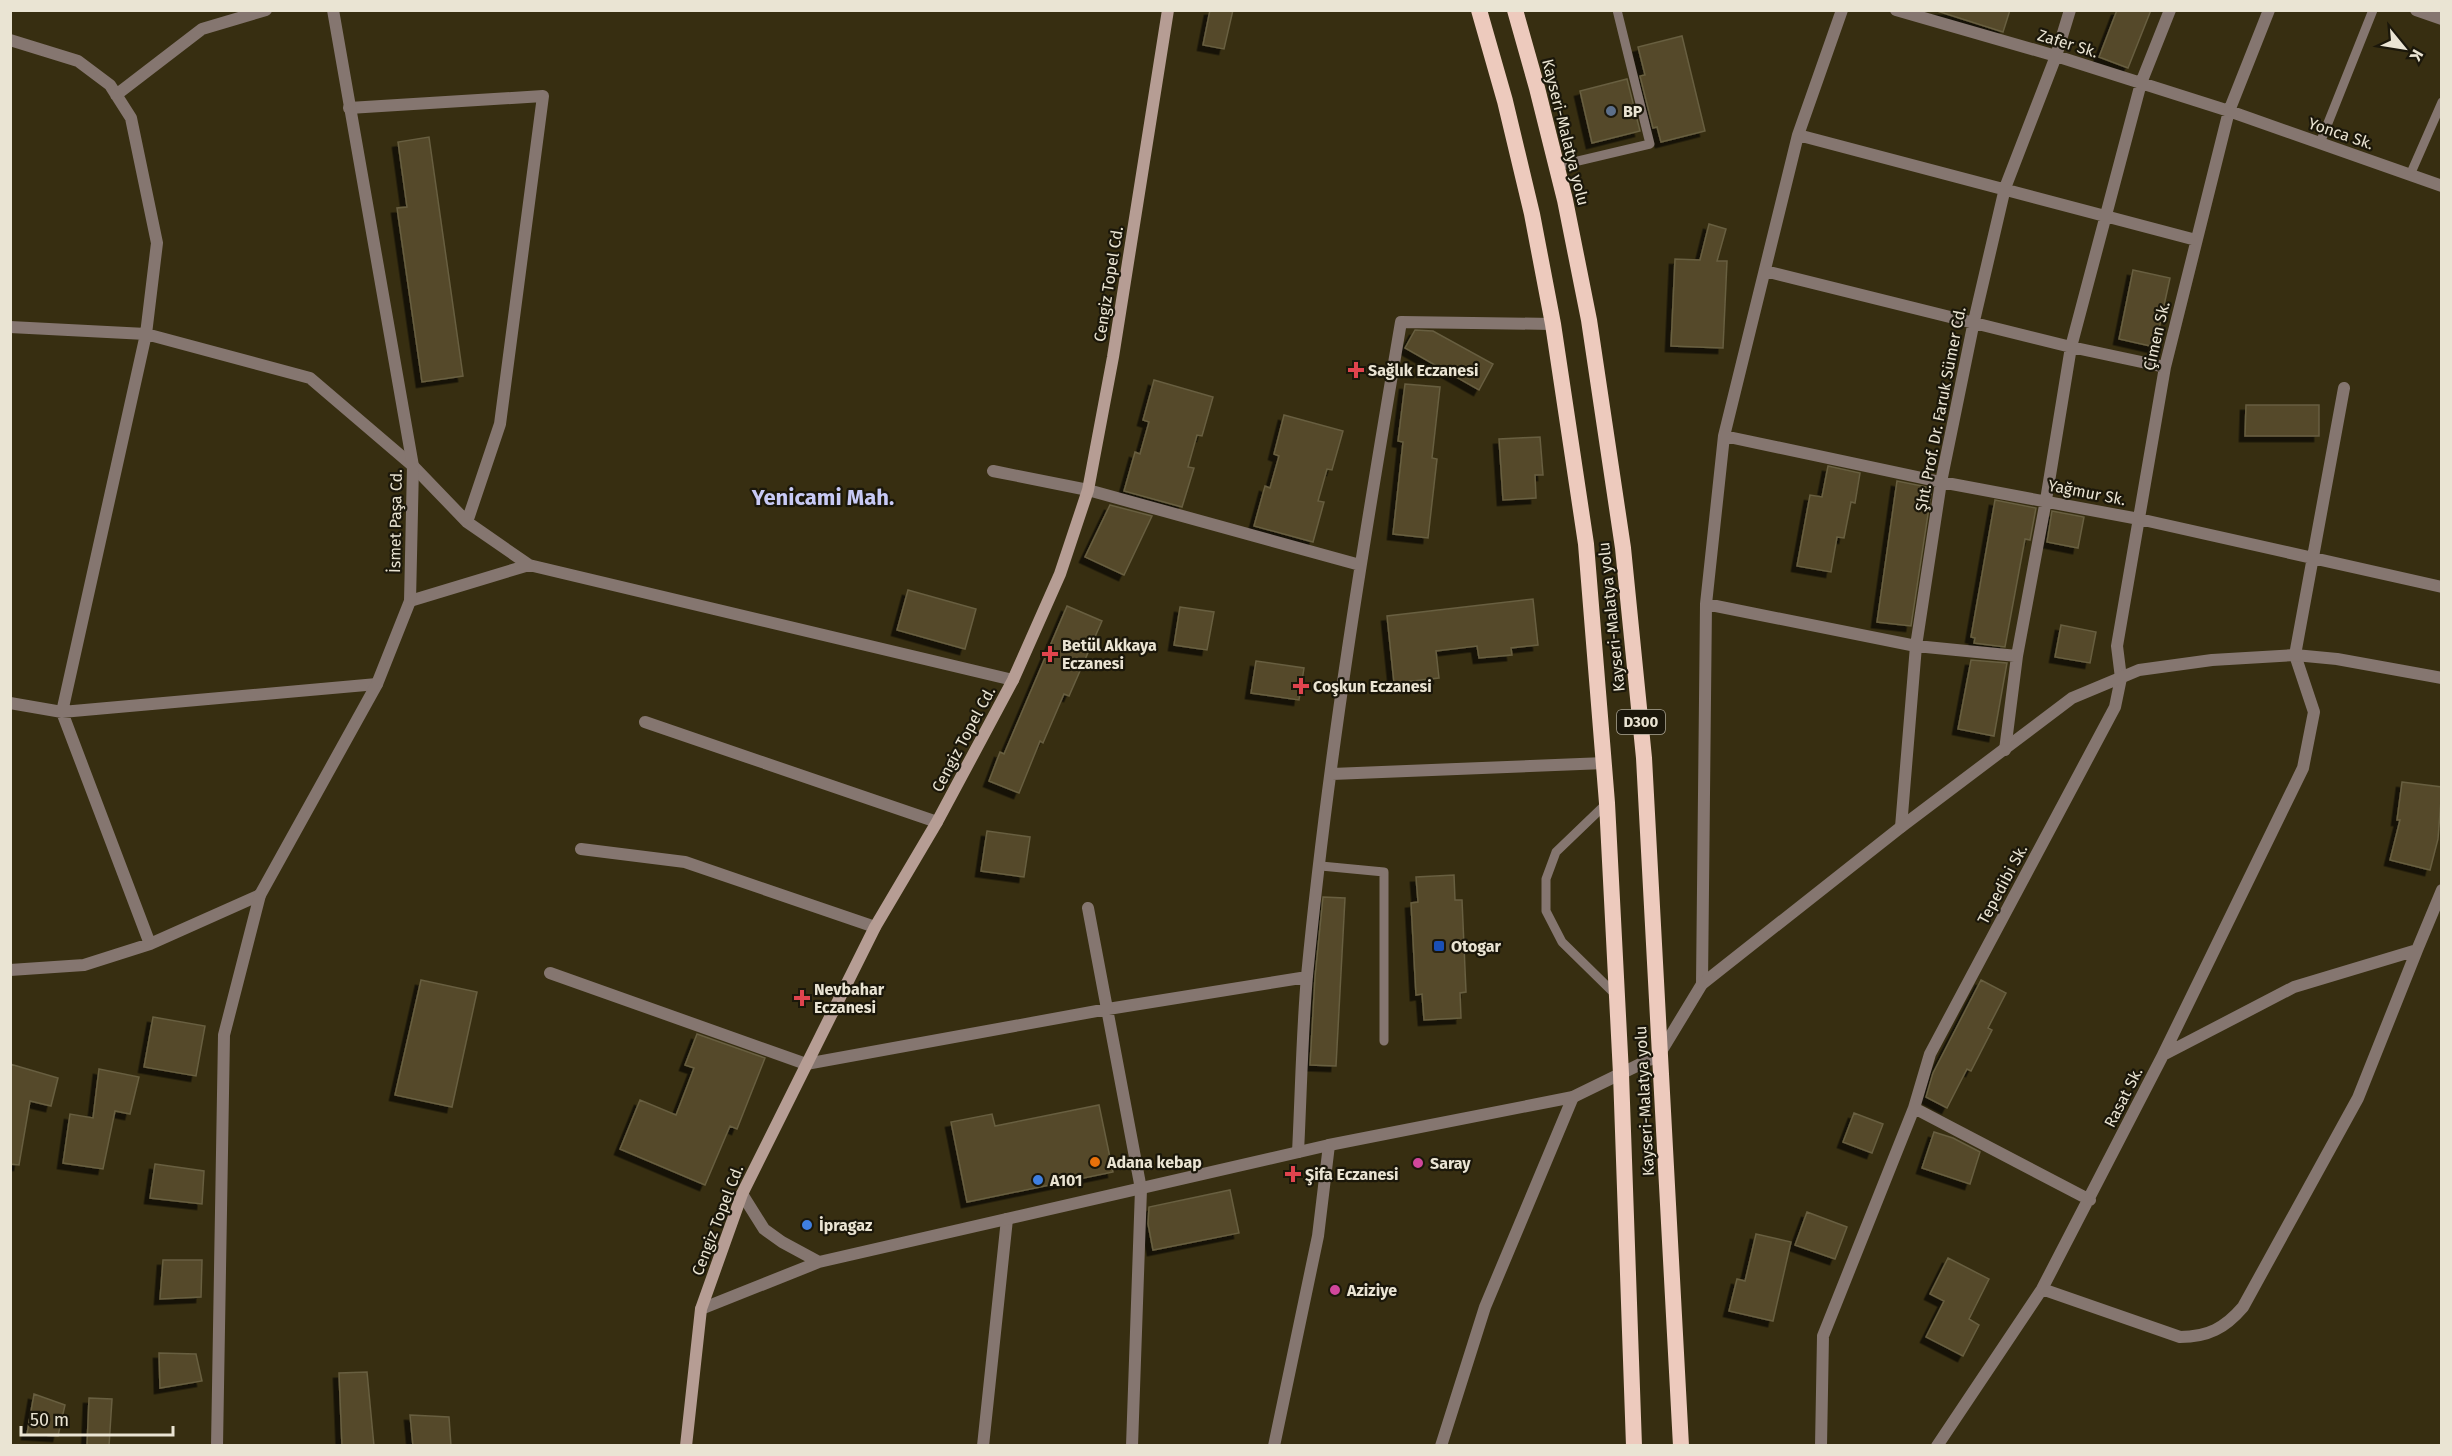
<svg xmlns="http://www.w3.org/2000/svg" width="2452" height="1456" viewBox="0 0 2452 1456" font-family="'Fira Sans',sans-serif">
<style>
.building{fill:#544a2a;stroke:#685e40;stroke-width:1.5;filter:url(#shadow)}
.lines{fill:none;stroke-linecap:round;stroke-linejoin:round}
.service{stroke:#857670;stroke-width:9}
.minor{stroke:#857670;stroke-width:12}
.tertiary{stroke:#857670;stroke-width:12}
.secondary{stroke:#b69d94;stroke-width:12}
.trunk{stroke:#edcabd;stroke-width:16}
.service-dot{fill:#5c6f8a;stroke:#1b170a;stroke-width:2}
.health-dot{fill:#e0444e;stroke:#1b170a;stroke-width:2}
.transit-dot{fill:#1a4fb4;stroke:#1b170a;stroke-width:2}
.food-dot{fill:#e8710a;stroke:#1b170a;stroke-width:2}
.hotel-dot{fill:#d1479c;stroke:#1b170a;stroke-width:2}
.shop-dot{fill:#3f7fe0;stroke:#1b170a;stroke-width:2}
.labels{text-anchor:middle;stroke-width:4.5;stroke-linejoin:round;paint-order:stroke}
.shield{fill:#1b170a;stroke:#aca697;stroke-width:1.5}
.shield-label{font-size:15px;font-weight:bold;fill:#eae4d3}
.street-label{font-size:16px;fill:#eae4d3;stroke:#1b170a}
.poi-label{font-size:16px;font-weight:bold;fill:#eae4d3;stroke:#1b170a;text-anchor:start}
.district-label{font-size:22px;font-weight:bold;fill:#c8caf5;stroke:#1b170a}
</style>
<defs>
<filter id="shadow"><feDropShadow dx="-5.5" dy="5.5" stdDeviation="0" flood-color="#0009"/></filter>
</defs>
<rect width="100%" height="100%" fill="#372e11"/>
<!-- building -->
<path class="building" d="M 1210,10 L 1233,10 L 1224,49 L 1203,45 Z
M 1934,10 L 2010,10 L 2003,32 Z
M 2117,10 L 2151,10 L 2128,68 L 2099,57 Z
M 1682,36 L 1705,131 L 1661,142 L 1657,127 L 1653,128 L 1640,76 L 1645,75 L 1638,47 Z
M 1627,79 L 1640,131 L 1592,143 L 1580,91 Z
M 429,137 L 463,376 L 422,382 L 397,208 L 407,207 L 398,142 Z
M 1709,224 L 1726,229 L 1717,261 L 1727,261 L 1723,348 L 1671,346 L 1675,259 L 1700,260 Z
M 2133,270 L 2170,278 L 2155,347 L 2119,339 Z
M 1415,330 L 1433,331 L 1493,364 L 1479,390 L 1405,348 Z
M 1154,380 L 1213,397 L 1202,436 L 1197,435 L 1188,467 L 1194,468 L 1182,507 L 1124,491 L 1135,452 L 1140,454 L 1149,422 L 1143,420 Z
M 1405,384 L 1440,387 L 1432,458 L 1437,459 L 1428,538 L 1393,534 L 1403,442 L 1398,441 Z
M 2246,405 L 2319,405 L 2319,436 L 2245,436 Z
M 1284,415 L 1343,431 L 1332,470 L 1327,469 L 1318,501 L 1324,502 L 1313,542 L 1254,526 L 1265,486 L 1270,488 L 1279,456 L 1274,454 Z
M 1540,437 L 1543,475 L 1535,475 L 1536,498 L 1503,500 L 1499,439 Z
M 1828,466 L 1860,473 L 1855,503 L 1851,502 L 1844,538 L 1837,537 L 1831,572 L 1797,566 L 1810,495 L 1822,497 Z
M 1897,481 L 1932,488 L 1911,626 L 1877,622 Z
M 1995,500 L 2036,508 L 2030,540 L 2025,539 L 2005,647 L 1974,643 L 1975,638 L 1971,637 Z
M 1110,505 L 1152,516 L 1124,575 L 1085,557 Z
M 2052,511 L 2084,517 L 2078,548 L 2047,542 Z
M 908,590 L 976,609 L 965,649 L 897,630 Z
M 1533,599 L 1538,645 L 1511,648 L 1512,655 L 1479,658 L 1477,646 L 1436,651 L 1439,678 L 1394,683 L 1387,616 Z
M 1067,606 L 1102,621 L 1069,696 L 1064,694 L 1043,743 L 1040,741 L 1019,793 L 989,781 L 1000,752 L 1004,754 Z
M 1180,607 L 1214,612 L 1207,650 L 1174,645 Z
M 2061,625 L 2096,632 L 2090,663 L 2055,657 Z
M 1971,660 L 2007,663 L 1994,736 L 1958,729 Z
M 1256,661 L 1304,668 L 1299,700 L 1251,693 Z
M 2402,782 L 2442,787 L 2438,839 L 2430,870 L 2390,860 L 2400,820 L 2397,820 Z
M 987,831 L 1030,837 L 1024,877 L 981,871 Z
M 1454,875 L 1455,900 L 1462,900 L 1466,992 L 1460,993 L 1461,1018 L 1424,1020 L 1422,994 L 1416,995 L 1411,903 L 1418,902 L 1416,877 Z
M 1323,897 L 1345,898 L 1336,1066 L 1310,1065 L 1315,977 Z
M 421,980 L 477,992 L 452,1107 L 395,1095 Z
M 1981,980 L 2006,993 L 1988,1028 L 1992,1030 L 1971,1071 L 1967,1069 L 1947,1108 L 1926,1097 L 1933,1073 Z
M 153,1017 L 205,1026 L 196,1076 L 144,1067 Z
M 697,1034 L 765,1058 L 737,1129 L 730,1126 L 705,1185 L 620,1149 L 640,1100 L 676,1115 L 694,1068 L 685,1065 Z
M 10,1064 L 58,1078 L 51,1106 L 30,1101 L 19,1165 L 10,1164 Z
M 99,1069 L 139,1077 L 130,1114 L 115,1111 L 103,1169 L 63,1163 L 70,1114 L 93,1118 Z
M 1099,1105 L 1113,1172 L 967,1202 L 951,1122 L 992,1114 L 995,1126 Z
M 1854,1113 L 1883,1124 L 1872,1153 L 1843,1142 Z
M 1934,1132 L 1953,1138 L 1980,1152 L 1970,1184 L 1922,1168 Z
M 155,1164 L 204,1171 L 202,1204 L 150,1198 Z
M 1230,1190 L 1239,1233 L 1153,1250 L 1148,1224 L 1149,1207 Z
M 1807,1212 L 1847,1227 L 1835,1259 L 1795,1245 Z
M 1756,1234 L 1791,1242 L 1773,1321 L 1729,1311 L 1737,1279 L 1745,1281 Z
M 1948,1258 L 1989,1279 L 1969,1319 L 1979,1325 L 1963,1356 L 1926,1337 L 1944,1301 L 1930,1294 Z
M 163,1260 L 202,1260 L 201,1297 L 160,1299 Z
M 159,1353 L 196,1354 L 202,1381 L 160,1388 Z
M 367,1372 L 374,1446 L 342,1446 L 339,1373 Z
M 34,1394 L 65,1405 L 58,1436 L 27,1434 Z
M 89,1398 L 112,1399 L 109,1446 L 87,1446 Z
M 410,1415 L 449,1417 L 451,1446 L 413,1446 Z"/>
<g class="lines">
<!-- service -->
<path class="service" d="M 2320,143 L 2373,10
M 1557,166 L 1650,144 L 1617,10
M 2410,175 L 2442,102
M 1607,803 L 1556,852 L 1546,879 L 1546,911 L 1562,942 L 1617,996
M 1321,866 L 1384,872 L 1384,1041"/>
<!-- minor -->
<path class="minor" d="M 1896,10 L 2056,56 L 2229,111 L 2442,186
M 2416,10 L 2442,19
M 10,40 L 78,61 L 110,85 L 131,118 L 157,243 L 146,334 L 62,712 L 150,944
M 116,95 L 202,29 L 266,10
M 349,108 L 543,96 L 500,424 L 467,522
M 1798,135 L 2196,240
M 1765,271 L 2071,347 L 2165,367
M 10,327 L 146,334 L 310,378 L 413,466 L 467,522 L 529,565 L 1013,680
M 1724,436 L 1941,482 L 2139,519 L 2442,587
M 993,471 L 1088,490 L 1360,565
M 410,601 L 529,565
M 1706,604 L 1916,646 L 2017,656
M 10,703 L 62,712 L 377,684
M 645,722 L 937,822
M 2005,750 L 2017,656 L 2046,500 L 2071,347 L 2141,83 L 2170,10
M 1332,774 L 1605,763
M 1901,827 L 1916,646 L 1941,482 L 1974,321 L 2005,188 L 2056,56 L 2070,10
M 581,849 L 685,862 L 875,927
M 1088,908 L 1141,1189 L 1132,1446
M 10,970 L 84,965 L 150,944 L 260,895
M 550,973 L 806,1064 L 1108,1009 L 1307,977
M 1702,984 L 1706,604 L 1724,436 L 1798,135 L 1842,10
M 2163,1055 L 2303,768 L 2314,712 L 2295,655 L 2344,388
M 1914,1108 L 2090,1200
M 1298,1152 C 1301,1094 1302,1034 1307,976 C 1328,757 1364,539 1401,322 L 1553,324
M 2042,1289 L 2180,1337 C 2208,1337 2225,1328 2243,1307 L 2358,1098 L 2417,950
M 983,1446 L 1007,1219
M 1274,1446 L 1318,1236 L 1329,1145
M 1441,1446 L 1485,1307 L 1573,1097
M 1821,1446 L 1823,1336 L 1914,1108 L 1930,1054 L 2115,707 L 2121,678 L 2117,646 L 2165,367 L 2229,111 L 2269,10
M 1937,1446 L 2042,1289 L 2163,1055 L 2294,987 L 2417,950 L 2442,890"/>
<!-- tertiary -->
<path class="tertiary" d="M 742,1194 L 764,1229 L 782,1242 L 819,1262
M 701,1309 L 819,1262 L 1329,1145 L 1573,1097 L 1659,1055 L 1702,984 L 1901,827 L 2072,698 L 2139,670 L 2212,660 L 2295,655 L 2337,659 L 2442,678
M 217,1446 L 224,1035 L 260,895 L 377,684 L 410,601 L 413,466 L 333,10"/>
<!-- secondary -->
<path class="secondary" d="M 686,1446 L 701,1309 L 742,1194 L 875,927 L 937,822 L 1013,680 L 1060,574 L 1088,490 L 1113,357 L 1168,10"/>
<!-- trunk -->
<path class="trunk" d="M 1479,10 L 1505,101 L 1532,214 L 1553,324 L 1586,544 L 1607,803 L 1621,1074 L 1634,1446
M 1515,10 L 1537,88 L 1565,200 L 1589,320 L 1623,548 L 1644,758 L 1681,1446"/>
</g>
<!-- markers -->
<circle class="service-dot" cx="1611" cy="111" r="6"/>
<g class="health-dot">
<path d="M1353 361h6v6h6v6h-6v6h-6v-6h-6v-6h6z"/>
<path d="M1047 645h6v6h6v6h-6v6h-6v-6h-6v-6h6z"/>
<path d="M1298 677h6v6h6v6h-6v6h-6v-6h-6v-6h6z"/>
<path d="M799 989h6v6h6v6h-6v6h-6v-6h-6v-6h6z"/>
<path d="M1290 1165h6v6h6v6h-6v6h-6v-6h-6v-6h6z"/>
</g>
<rect class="transit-dot" x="1433" y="940" width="12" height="12" rx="3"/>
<circle class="food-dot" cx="1095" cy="1162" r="6"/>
<g class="hotel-dot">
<circle cx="1418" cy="1163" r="6"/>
<circle cx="1335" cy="1290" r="6"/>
</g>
<g class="shop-dot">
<circle cx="1038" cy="1180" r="6"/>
<circle cx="807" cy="1225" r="6"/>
</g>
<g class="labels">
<!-- shield labels -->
<rect class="shield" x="1617" y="710" width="48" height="24" rx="4.5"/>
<g class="shield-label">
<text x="1641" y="727">D300</text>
</g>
<!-- street labels -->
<g class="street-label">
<text transform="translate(2068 43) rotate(17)" y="6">Zafer Sk.</text>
<text transform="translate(1566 132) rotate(76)" y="6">Kayseri-Malatya yolu</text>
<text transform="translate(2341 133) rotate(19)" y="6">Yonca Sk.</text>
<text transform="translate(1108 284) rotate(-81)" y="6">Cengiz Topel Cd.</text>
<text transform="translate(2156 336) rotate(-77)" y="6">Çimen Sk.</text>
<text transform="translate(1940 409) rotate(-79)" y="6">Şht. Prof. Dr. Faruk Sümer Cd.</text>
<text transform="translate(2087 492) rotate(11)" y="6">Yağmur Sk.</text>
<text transform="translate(395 521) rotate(-89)" y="6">İsmet Paşa Cd.</text>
<text transform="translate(1611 617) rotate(-96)" y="6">Kayseri-Malatya yolu</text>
<text transform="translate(963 739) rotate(-62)" y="6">Cengiz Topel Cd.</text>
<text transform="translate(2002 884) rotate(-62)" y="6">Tepedibi Sk.</text>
<text transform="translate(2123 1097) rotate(-63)" y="6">Rasat Sk.</text>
<text transform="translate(1644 1101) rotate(-93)" y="6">Kayseri-Malatya yolu</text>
<text transform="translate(717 1220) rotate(-69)" y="6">Cengiz Topel Cd.</text>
</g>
<!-- poi labels -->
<g class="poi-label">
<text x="1623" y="117">BP</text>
<text x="1368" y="376">Sağlık Eczanesi</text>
<text x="1062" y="651">Betül Akkaya<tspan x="1062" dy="18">Eczanesi</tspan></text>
<text x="1313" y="692">Coşkun Eczanesi</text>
<text x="1451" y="952">Otogar</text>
<text x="814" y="995">Nevbahar<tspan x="814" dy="18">Eczanesi</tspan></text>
<text x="1107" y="1168">Adana kebap</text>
<text x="1430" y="1169">Saray</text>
<text x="1305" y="1180">Şifa Eczanesi</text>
<text x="1050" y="1186">A101</text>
<text x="819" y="1231">İpragaz</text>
<text x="1347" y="1296">Aziziye</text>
</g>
<!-- district labels -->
<g class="district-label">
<text x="823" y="505">Yenicami Mah.</text>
</g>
</g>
<!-- border -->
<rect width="2452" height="1456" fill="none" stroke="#eae4d3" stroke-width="24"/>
<!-- north arrow -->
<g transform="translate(2404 48) rotate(120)" stroke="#1b170a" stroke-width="4.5" paint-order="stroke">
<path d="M0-4.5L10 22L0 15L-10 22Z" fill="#eae4d3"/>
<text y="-9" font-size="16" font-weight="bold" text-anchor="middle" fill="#eae4d3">K</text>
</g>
<!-- scale -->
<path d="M21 1426v9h152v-9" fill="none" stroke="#eae4d3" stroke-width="3"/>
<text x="30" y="1426" font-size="18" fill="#eae4d3" stroke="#1b170a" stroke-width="4.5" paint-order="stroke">50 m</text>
</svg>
